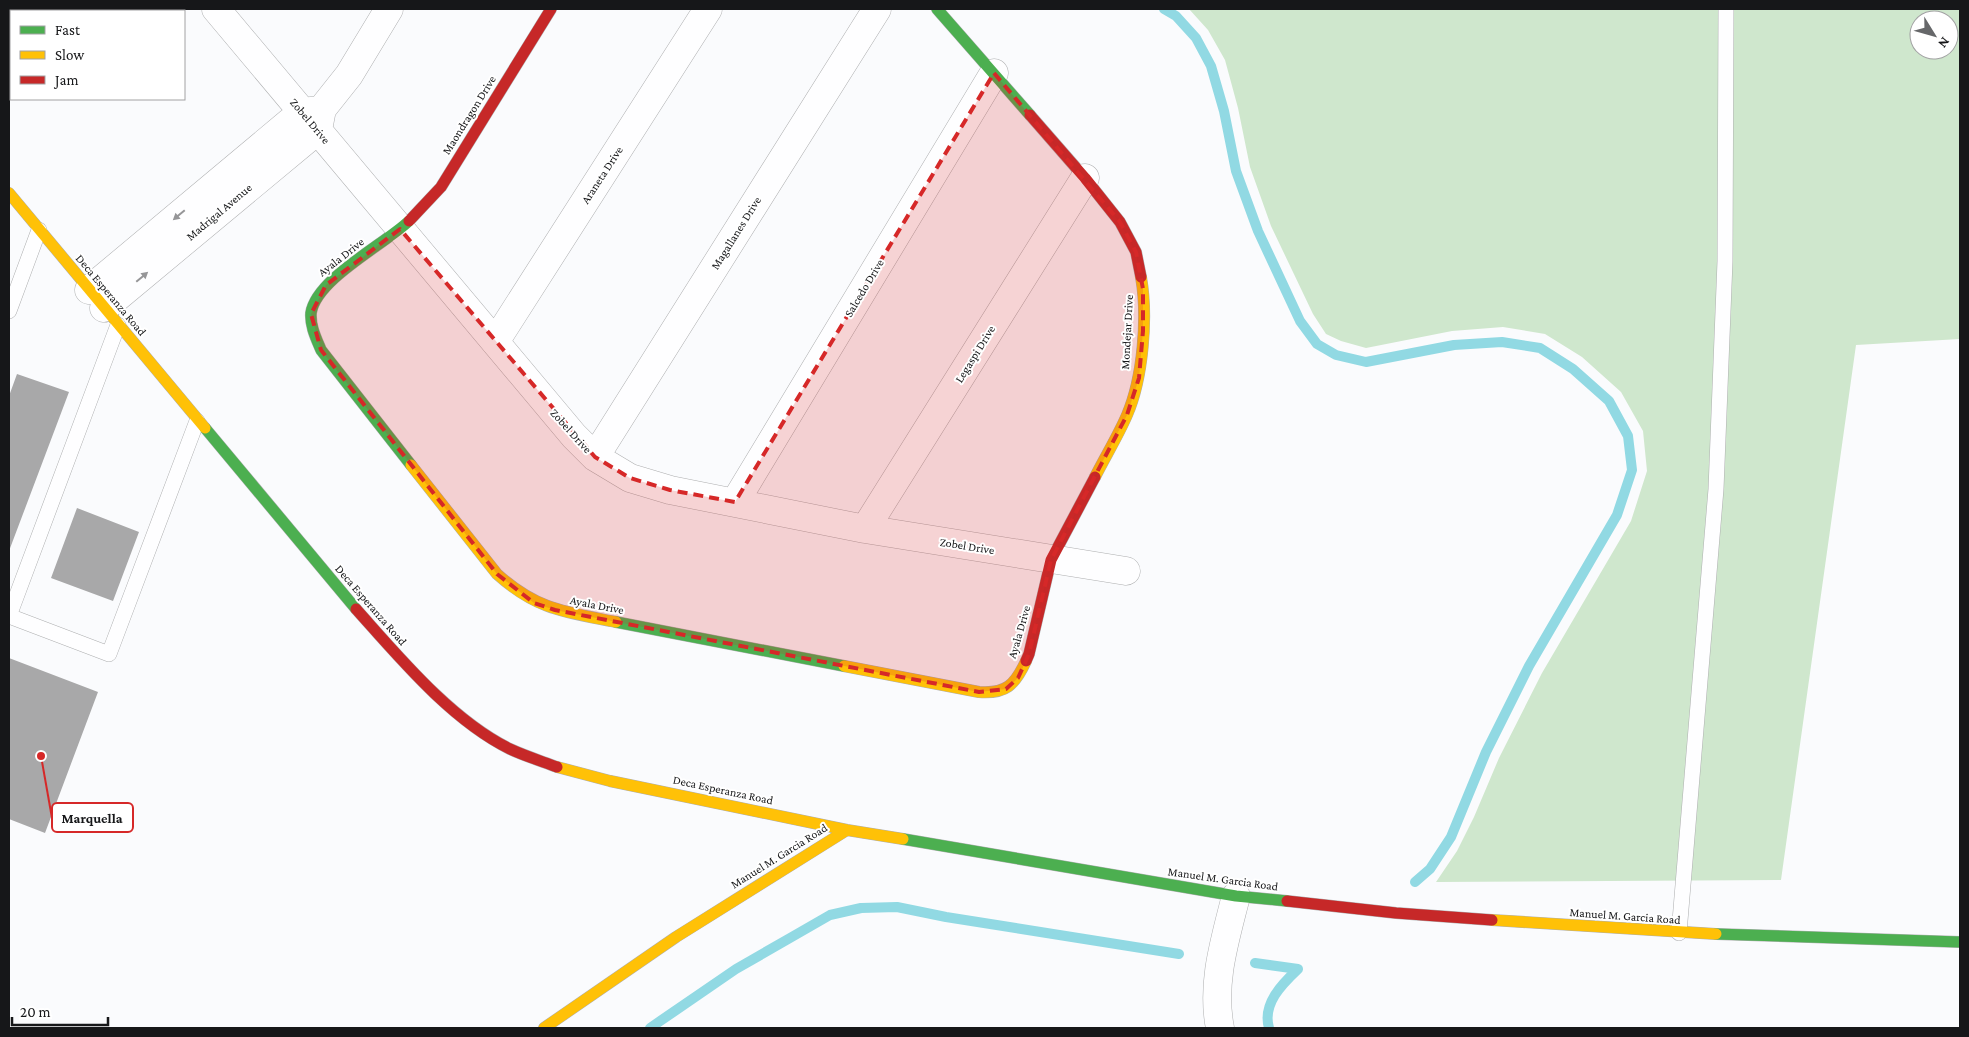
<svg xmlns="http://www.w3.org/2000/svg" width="1969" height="1037" viewBox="0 0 1969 1037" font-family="'Crimson Pro',serif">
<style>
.green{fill:#cfe7cd;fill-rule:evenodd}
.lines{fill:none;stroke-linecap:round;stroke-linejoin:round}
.stream{stroke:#91d9e3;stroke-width:10}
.building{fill:#a8a8a9}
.lane-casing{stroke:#aeafb0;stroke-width:16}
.street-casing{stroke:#aeafb0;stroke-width:29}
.fast-casing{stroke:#aeafb0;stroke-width:12}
.slow-casing{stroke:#aeafb0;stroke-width:12}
.jam-casing{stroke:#aeafb0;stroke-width:12}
.lane{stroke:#fefeff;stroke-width:15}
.street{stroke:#fefeff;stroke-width:28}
.fast{stroke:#4caf50;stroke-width:11}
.slow{stroke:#ffc107;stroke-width:11}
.jam{stroke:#c62828;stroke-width:11}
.oneway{fill:#969698}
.marked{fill:#d62828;fill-opacity:0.2;stroke:#d62828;stroke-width:4;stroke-dasharray:10 6;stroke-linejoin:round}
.labels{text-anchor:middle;stroke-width:4;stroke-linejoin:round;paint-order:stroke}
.street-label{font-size:12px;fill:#161719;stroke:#fff}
.leader{fill:none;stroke:#d62828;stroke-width:2}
.callout-dot{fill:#d62828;stroke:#fff;stroke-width:2}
.callout{fill:#fff;stroke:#d62828;stroke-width:2}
.callout-label{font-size:14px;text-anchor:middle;font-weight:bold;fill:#161719}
</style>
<rect width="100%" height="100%" fill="#fafbfd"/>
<!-- green -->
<path class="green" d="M 1189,9 L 1960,9 L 1960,339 L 1856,345 L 1781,880 L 1436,882 L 1457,851 L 1474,817 L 1499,758 L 1542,673 L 1631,521 L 1647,471 L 1643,431 L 1621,392 L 1582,357 L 1545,334 L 1503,327 L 1452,331 L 1366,348 L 1341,341 L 1326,334 L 1313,314 L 1271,226 L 1250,167 L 1238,108 L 1225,60 L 1208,30 ZM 1919,20 L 1949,20 L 1949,50 L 1919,50 Z"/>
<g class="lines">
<!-- stream -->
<path class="stream" d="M 1164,9 L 1176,16 L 1196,38 L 1211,66 L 1224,111 L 1236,171 L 1258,231 L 1300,321 L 1317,344 L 1336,355 L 1366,362 L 1454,345 L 1502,342 L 1540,348 L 1573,369 L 1609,401 L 1628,436 L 1632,470 L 1617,515 L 1529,666 L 1486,752 L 1451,837 L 1430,869 L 1415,882
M 1255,963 L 1298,969
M 650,1028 L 736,969 L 790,938 L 830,915 L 861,908 L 897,907 L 946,917 L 1179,954
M 1269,1028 C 1262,1004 1282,984 1298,969"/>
</g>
<!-- building -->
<path class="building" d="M 17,374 L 69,392 L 9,551 L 9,396 Z
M 77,508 L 139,532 L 113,601 L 51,578 Z
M 9,658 L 98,692 L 45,833 L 9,819 Z"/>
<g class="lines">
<defs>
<path id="lane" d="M 9,311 L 39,230
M 118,325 L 9,616 L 109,654 L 197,421
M 1679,933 L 1716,489 L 1725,261 L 1726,9"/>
<path id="street" d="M 216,9 L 574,436 L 595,457 L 630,478 L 670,490 L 865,529 L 1126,571
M 89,290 L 302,112 L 321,110
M 104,308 L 318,130 L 322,109 L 349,75 L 389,9
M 495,342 L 708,9
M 595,457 L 877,9
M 735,502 L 994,73
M 865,529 L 1085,178
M 1220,1028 C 1211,983 1225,940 1236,896"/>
<path id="fast" d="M 937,9 L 1030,115
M 409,221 C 385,244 316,279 311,313 C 310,326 316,338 321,350 L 411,465
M 205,428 L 356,609
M 616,622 L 844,666
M 903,839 L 1236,896 L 1287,901
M 1716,934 L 1960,942"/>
<path id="slow" d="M 9,193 L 205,428
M 411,465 L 497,574 C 537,610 565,612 616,622
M 1095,477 C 1105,457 1118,436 1127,415 C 1143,378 1148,317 1141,277
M 844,666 L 979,692 C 1006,694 1015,685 1026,661
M 557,767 L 610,781 L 847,830 L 903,839
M 1492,920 L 1716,934
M 544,1028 L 676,937 L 847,830"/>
<path id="jam" d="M 1030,115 L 1085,178 L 1120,222 L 1136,252 L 1141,277
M 409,221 L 441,187 L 551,9
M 356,609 C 399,657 451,720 510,749 C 525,756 541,761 557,767
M 1026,661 L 1029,654 L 1051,560 L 1095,477
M 1287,901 L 1396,913 L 1492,920"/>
</defs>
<!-- lane casing -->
<use href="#lane" class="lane-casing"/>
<!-- street casing -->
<use href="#street" class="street-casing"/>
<!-- fast casing -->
<use href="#fast" class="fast-casing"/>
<!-- slow casing -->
<use href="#slow" class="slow-casing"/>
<!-- jam casing -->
<use href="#jam" class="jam-casing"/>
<!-- lane -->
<use href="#lane" class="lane"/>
<!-- street -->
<use href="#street" class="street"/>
<!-- fast -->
<use href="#fast" class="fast"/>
<!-- slow -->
<use href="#slow" class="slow"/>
<!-- jam -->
<use href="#jam" class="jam"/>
</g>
<!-- one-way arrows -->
<defs><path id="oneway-solid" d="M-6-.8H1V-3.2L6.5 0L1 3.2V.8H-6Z" transform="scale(1.25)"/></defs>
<g class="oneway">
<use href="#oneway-solid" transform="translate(179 215) rotate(140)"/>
<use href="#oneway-solid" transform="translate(142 277) rotate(-40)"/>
</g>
<!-- marked area -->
<path class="marked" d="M 994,73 L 1120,222 L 1136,252 L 1143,289 L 1143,331 L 1139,378 L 1127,415 L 1051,560 L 1029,654 L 1018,678 L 1006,689 L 979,692 L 555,610 L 534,603 L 497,574 L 321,350 L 311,314 L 326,285 L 400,229 L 595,457 L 630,478 L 670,490 L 735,502 Z"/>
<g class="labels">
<!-- street labels -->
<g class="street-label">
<text transform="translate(469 115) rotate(-58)" y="4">Maondragon Drive</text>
<text transform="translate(310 121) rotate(50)" y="4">Zobel Drive</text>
<text transform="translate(602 175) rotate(-57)" y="4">Araneta Drive</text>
<text transform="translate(219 212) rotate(-40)" y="4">Madrigal Avenue</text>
<text transform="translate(736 233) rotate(-58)" y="4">Magallanes Drive</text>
<text transform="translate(341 257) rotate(-38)" y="4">Ayala Drive</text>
<text transform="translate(864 288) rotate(-59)" y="4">Salcedo Drive</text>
<text transform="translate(111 295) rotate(50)" y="4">Deca Esperanza Road</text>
<text transform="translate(1127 332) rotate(-87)" y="4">Mondejar Drive</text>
<text transform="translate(975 354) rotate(-58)" y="4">Legaspi Drive</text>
<text transform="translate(571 431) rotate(48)" y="4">Zobel Drive</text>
<text transform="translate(967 546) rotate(9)" y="4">Zobel Drive</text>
<text transform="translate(371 605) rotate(49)" y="4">Deca Esperanza Road</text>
<text transform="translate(597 605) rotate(11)" y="4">Ayala Drive</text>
<text transform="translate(1019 632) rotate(-74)" y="4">Ayala Drive</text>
<text transform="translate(723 790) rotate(12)" y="4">Deca Esperanza Road</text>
<text transform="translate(779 856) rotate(-32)" y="4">Manuel M. Garcia Road</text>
<text transform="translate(1223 879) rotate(8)" y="4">Manuel M. Garcia Road</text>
<text transform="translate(1625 916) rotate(4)" y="4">Manuel M. Garcia Road</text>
</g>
</g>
<!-- callouts -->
<path class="leader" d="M41 756L52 818"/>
<circle class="callout-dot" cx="41" cy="756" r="5"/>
<rect class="callout" x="52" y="803" width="81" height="29" rx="5"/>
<g class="callout-label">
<text x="92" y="823">Marquella</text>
</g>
<!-- border -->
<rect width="1969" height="1037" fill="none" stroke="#161719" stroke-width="20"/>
<!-- legend -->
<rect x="10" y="10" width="175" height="90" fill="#ffffff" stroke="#a2a2a3"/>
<rect x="20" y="26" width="25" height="8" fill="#4caf50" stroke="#a2a2a3"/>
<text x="55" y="35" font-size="15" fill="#161719">Fast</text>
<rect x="20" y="51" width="25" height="8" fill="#ffc107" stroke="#a2a2a3"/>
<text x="55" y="60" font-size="15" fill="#161719">Slow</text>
<rect x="20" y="76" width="25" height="8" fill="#c62828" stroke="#a2a2a3"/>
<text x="55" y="85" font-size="15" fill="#161719">Jam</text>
<!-- north arrow -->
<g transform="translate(1934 35) rotate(127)"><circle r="24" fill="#ffffff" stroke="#a2a2a3"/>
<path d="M0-4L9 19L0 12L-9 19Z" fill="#666769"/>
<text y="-8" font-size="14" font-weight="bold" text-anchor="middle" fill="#161719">N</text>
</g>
<!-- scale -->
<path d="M12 1017v8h96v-8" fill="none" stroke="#161719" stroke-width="2.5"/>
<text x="20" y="1017" font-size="15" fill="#161719" stroke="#ffffff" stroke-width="4" paint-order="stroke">20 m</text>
</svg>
